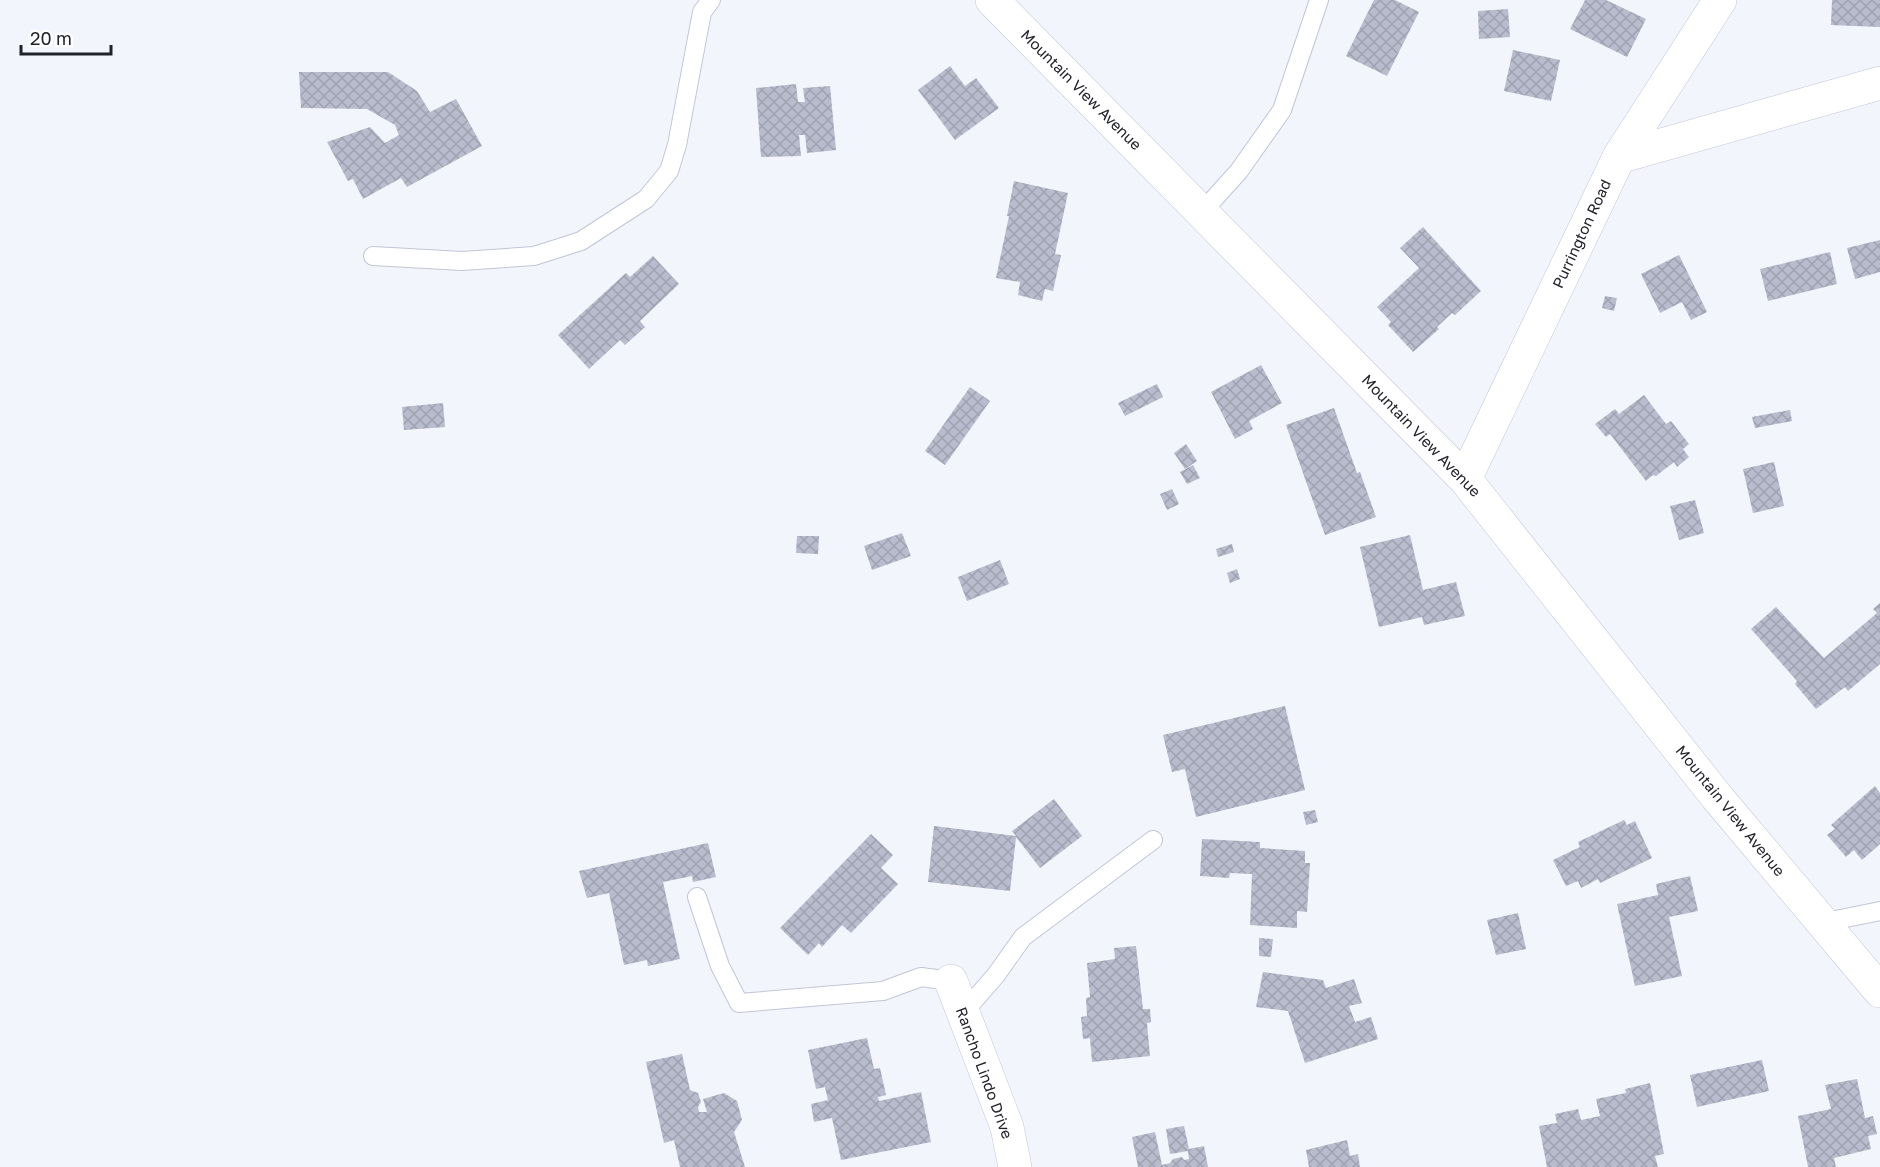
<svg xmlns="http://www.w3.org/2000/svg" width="1880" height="1167" viewBox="0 0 1880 1167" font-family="'Golos Text',sans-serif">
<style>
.building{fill:url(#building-cross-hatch)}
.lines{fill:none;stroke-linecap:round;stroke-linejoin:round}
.lane-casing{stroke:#c1c6d7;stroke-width:20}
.street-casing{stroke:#c1c6d7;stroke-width:34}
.lane{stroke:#fff;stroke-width:18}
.street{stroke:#fff;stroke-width:33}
.labels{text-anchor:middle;stroke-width:6;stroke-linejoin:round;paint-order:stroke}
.street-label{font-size:15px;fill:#212329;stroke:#fff}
</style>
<defs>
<pattern id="building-cross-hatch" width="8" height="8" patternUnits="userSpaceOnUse" patternTransform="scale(1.5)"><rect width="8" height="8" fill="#b8bccd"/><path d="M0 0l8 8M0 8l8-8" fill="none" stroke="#9ea1b0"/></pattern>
</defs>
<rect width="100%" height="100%" fill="#f3f5fc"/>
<!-- building -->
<path class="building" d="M 1374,0 L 1395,0 L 1419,12 L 1387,76 L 1346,56 Z
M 1585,0 L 1606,0 L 1646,19 L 1627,57 L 1570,29 Z
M 1832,0 L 1880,0 L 1880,27 L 1831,25 Z
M 1508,9 L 1510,37 L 1479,39 L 1478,11 Z
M 1513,50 L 1560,60 L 1551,101 L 1504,91 Z
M 950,66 L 965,86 L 976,78 L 999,108 L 955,140 L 918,90 Z
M 299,72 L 388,72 L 417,91 L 430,112 L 456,99 L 482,146 L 407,187 L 401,178 L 363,199 L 353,179 L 348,181 L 327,142 L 370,127 L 385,143 L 399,135 L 395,125 L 367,109 L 301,108 Z
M 796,84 L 798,102 L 805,102 L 803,88 L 830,86 L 836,150 L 807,153 L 805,135 L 799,135 L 801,156 L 761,157 L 756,88 Z
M 1014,181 L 1068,193 L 1055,254 L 1061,255 L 1053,291 L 1045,289 L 1042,301 L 1018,295 L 1020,282 L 996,278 L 1009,216 L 1007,216 Z
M 1423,227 L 1481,291 L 1455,315 L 1452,313 L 1437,327 L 1439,329 L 1413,352 L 1388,325 L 1391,322 L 1377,307 L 1419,268 L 1400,248 Z
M 1880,240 L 1880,272 L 1855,279 L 1847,248 Z
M 1830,252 L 1837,284 L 1768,301 L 1760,269 Z
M 1679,255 L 1707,312 L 1691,320 L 1682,302 L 1660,313 L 1641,274 Z
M 653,256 L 679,284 L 640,321 L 645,327 L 625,345 L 620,340 L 589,369 L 558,335 L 626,273 L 630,277 Z
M 1605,296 L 1617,298 L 1614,311 L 1602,308 Z
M 1261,365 L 1282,403 L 1249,421 L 1253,429 L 1235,439 L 1211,392 Z
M 1157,384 L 1163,397 L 1125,416 L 1118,403 Z
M 970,387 L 990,401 L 945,465 L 925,451 Z
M 1644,395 L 1666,424 L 1671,421 L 1689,444 L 1683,449 L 1689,457 L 1677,467 L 1674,462 L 1656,476 L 1653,475 L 1646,481 L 1610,434 L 1606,437 L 1595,424 L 1615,409 L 1619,414 Z
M 443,403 L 445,427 L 404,430 L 402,407 Z
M 1334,408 L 1357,473 L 1360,472 L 1376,517 L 1325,535 L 1286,425 Z
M 1790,410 L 1792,421 L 1755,428 L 1752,417 Z
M 1186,444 L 1197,461 L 1185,469 L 1174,453 Z
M 1774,462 L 1784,506 L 1753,513 L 1743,469 Z
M 1193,465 L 1200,478 L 1187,484 L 1180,472 Z
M 1172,489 L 1179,504 L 1167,510 L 1160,494 Z
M 1695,500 L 1704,533 L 1679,540 L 1670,506 Z
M 902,533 L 911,556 L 872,570 L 864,546 Z
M 1410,535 L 1423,590 L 1456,582 L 1465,616 L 1424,625 L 1422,617 L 1379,627 L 1360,547 Z
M 797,536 L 819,536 L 818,554 L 796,553 Z
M 1232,544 L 1234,552 L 1218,557 L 1216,549 Z
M 1000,560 L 1009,584 L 967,601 L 958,577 Z
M 1237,569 L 1240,579 L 1230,583 L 1227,573 Z
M 1880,603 L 1880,664 L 1848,691 L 1845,687 L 1816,709 L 1795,684 L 1797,681 L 1751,629 L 1776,607 L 1824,658 L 1877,613 L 1873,609 Z
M 1285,706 L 1305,790 L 1196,817 L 1185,769 L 1172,772 L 1163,735 Z
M 1875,786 L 1880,793 L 1880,844 L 1862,860 L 1854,850 L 1846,857 L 1827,835 L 1835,829 L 1831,825 Z
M 1054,799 L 1082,836 L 1040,868 L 1016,837 L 1010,891 L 928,882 L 934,826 L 1016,836 L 1012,831 Z
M 1315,810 L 1318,822 L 1306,825 L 1303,812 Z
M 1624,820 L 1627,825 L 1635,821 L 1652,858 L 1600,883 L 1598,879 L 1581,888 L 1578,881 L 1566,886 L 1553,860 L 1580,847 L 1578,842 Z
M 871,834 L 893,855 L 881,868 L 898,884 L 851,933 L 842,925 L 822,947 L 819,943 L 808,955 L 780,928 Z
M 1202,839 L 1260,842 L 1260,848 L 1305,851 L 1305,863 L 1310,863 L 1307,912 L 1297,911 L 1297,928 L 1250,925 L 1252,874 L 1230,873 L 1229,878 L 1200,876 Z
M 708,843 L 716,877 L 693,882 L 692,876 L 663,882 L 680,959 L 648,966 L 647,960 L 624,965 L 609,893 L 587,898 L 579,871 Z
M 1690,876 L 1698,911 L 1669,917 L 1682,976 L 1635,986 L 1617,904 L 1658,895 L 1656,884 Z
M 1518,913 L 1526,949 L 1496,955 L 1487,920 Z
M 1259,938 L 1273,939 L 1271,957 L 1259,956 Z
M 1136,946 L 1143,1009 L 1150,1009 L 1151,1022 L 1147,1023 L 1150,1056 L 1092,1062 L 1090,1038 L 1083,1039 L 1081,1017 L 1087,1016 L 1086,998 L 1090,997 L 1087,963 L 1115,959 L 1114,948 Z
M 1263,972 L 1323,980 L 1326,988 L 1354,979 L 1362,1003 L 1349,1006 L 1355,1022 L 1371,1017 L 1378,1039 L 1305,1063 L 1288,1011 L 1256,1007 Z
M 867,1038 L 874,1069 L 880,1068 L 886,1095 L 878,1097 L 879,1101 L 921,1092 L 931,1142 L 841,1160 L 832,1118 L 814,1122 L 811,1104 L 828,1100 L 825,1087 L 816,1089 L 808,1050 Z
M 682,1054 L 690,1090 L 698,1093 L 701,1102 L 698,1107 L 699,1112 L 707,1112 L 703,1099 L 724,1093 L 737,1101 L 742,1120 L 734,1132 L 745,1167 L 680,1167 L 674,1140 L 664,1143 L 646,1062 Z
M 1762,1060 L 1769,1091 L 1697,1107 L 1690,1075 Z
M 1857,1079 L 1865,1118 L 1873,1116 L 1877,1134 L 1868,1136 L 1871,1149 L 1834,1158 L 1836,1167 L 1808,1167 L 1798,1116 L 1831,1109 L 1825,1085 Z
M 1650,1083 L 1664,1154 L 1655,1156 L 1658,1167 L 1547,1167 L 1539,1126 L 1557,1123 L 1555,1114 L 1578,1109 L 1581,1120 L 1600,1116 L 1596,1099 L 1626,1093 L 1625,1089 Z
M 1184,1126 L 1189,1149 L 1204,1146 L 1208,1167 L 1138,1167 L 1132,1137 L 1155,1132 L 1162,1165 L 1170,1163 L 1173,1159 L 1182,1157 L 1184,1160 L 1189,1159 L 1188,1151 L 1170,1154 L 1166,1129 Z
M 1347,1140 L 1350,1156 L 1358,1154 L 1360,1167 L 1309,1167 L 1306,1150 Z"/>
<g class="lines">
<defs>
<path id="lane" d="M 1202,212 L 1239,171 L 1282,110 L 1319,0
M 373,256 L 462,261 L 534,256 L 581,241 L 646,199 L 669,171 L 677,145 L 702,12 L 711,0
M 697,897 L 720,966 L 739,1003 L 883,991 L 921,977 L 951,981
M 1821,923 L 1880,911
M 963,1013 L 996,975 L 1023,937 L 1153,840"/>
<path id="street" d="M 992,0 L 1465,479 L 1717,797 L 1880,991
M 1619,157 L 1880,83
M 1465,479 L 1619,157 L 1720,0
M 951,981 L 1007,1127 L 1015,1167"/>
</defs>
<!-- lane casing -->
<use href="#lane" class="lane-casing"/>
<!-- street casing -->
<use href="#street" class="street-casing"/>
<!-- lane -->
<use href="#lane" class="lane"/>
<!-- street -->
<use href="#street" class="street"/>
</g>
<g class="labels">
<!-- street labels -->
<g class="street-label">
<text transform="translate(1081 90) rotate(45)" y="5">Mountain View Avenue</text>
<text transform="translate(1582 234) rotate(-65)" y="5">Purrington Road</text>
<text transform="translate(1421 436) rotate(46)" y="5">Mountain View Avenue</text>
<text transform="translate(1730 811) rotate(51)" y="5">Mountain View Avenue</text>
<text transform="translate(984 1073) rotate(70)" y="5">Rancho Lindo Drive</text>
</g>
</g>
<!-- scale -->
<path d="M21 45v9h90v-9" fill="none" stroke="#212329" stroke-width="3"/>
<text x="30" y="45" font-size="18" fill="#212329" stroke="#ffffff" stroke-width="4.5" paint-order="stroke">20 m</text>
</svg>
